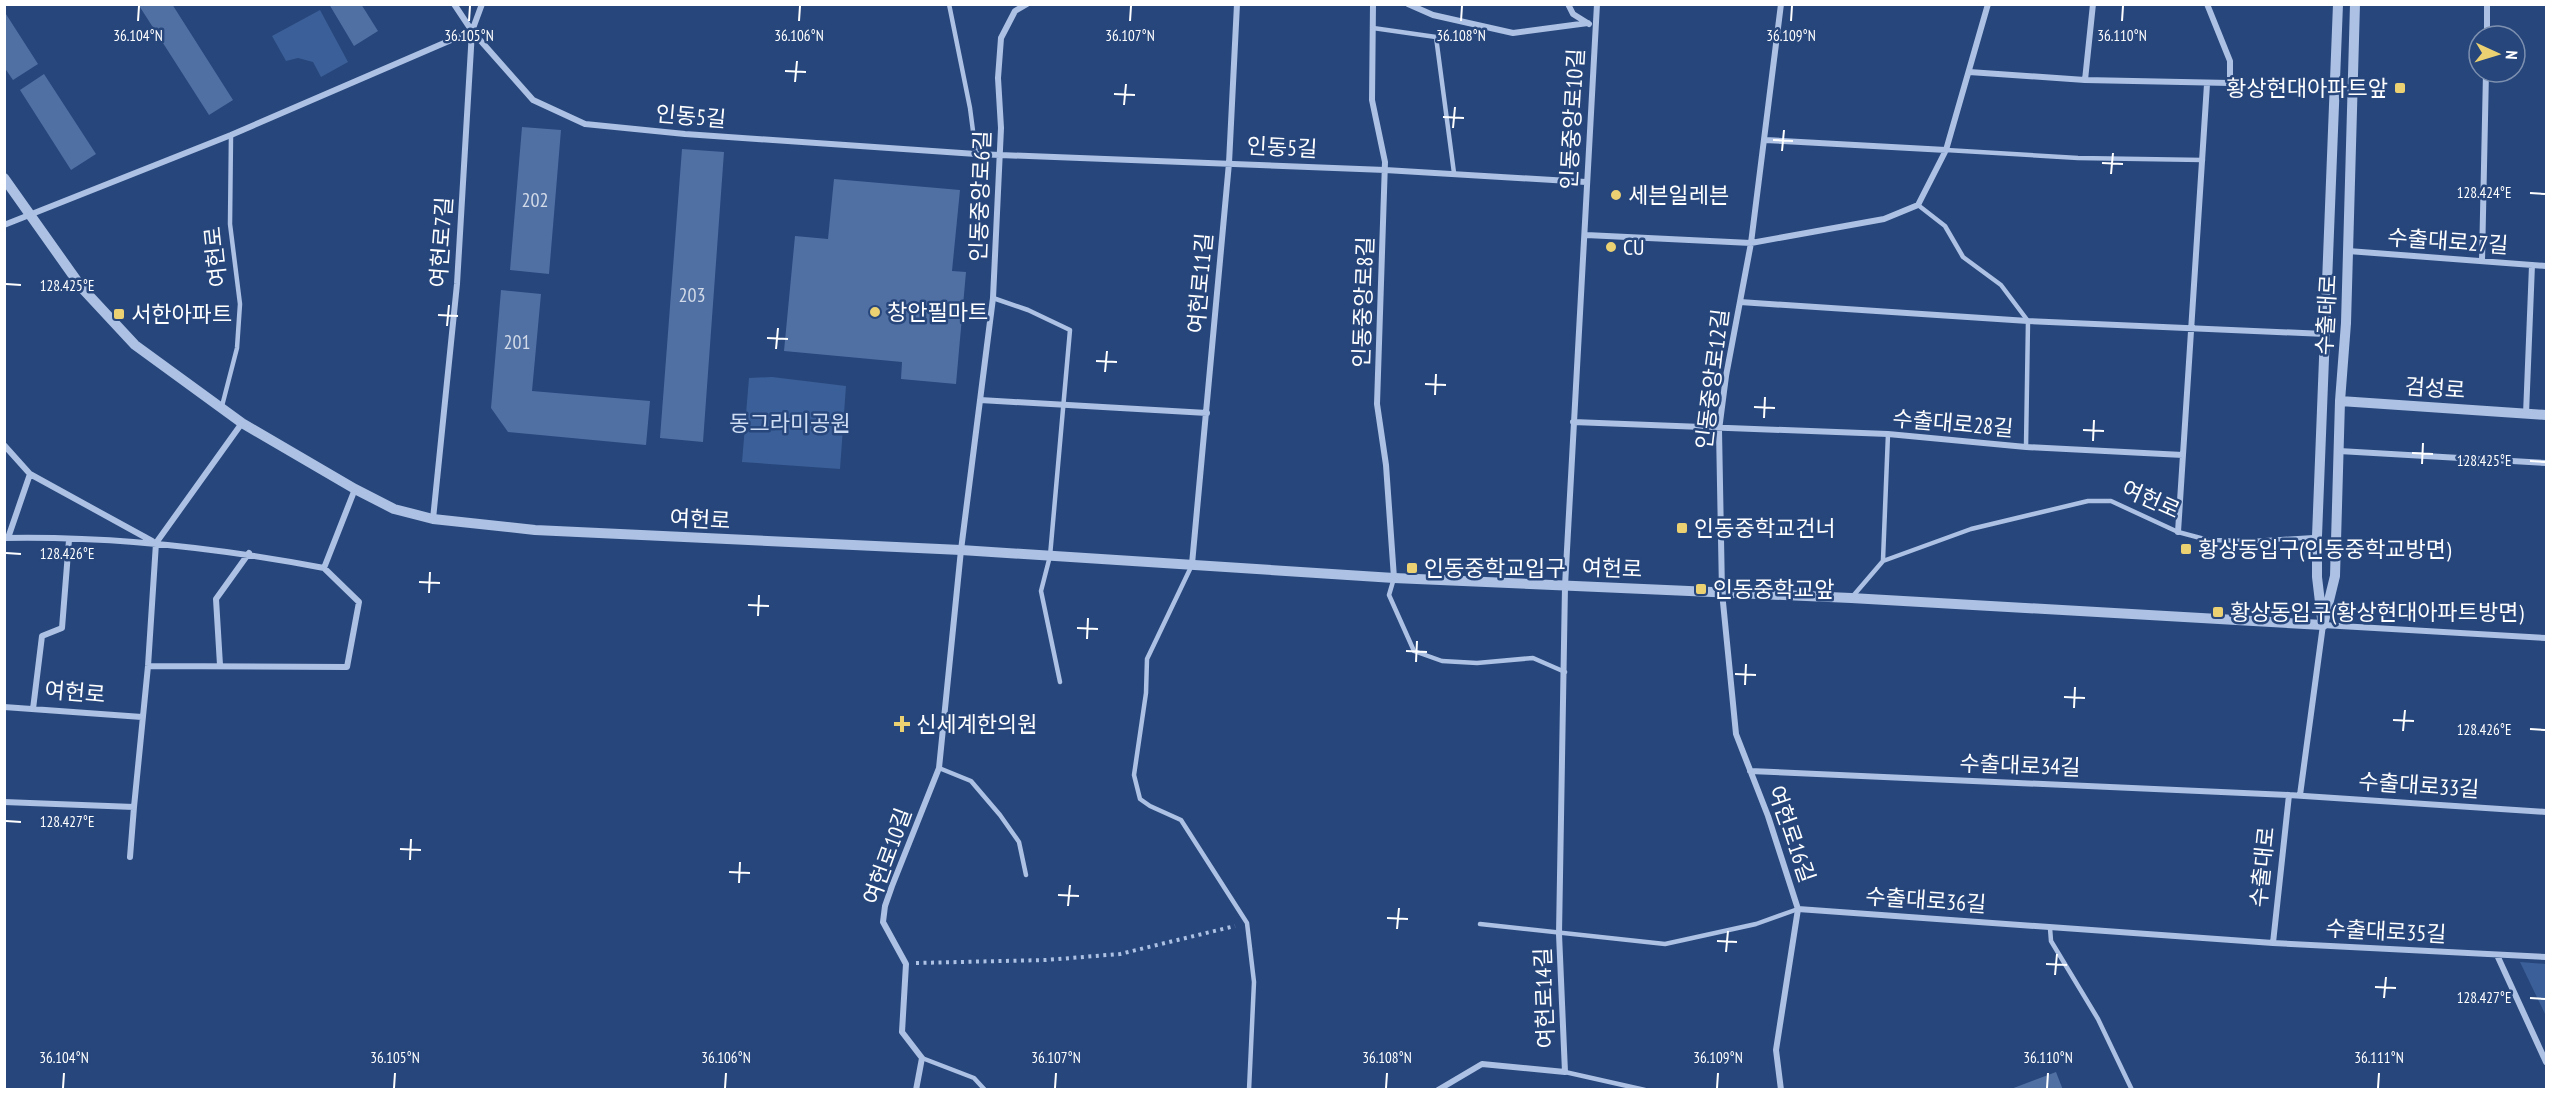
<svg xmlns="http://www.w3.org/2000/svg" width="2551" height="1094" viewBox="0 0 2551 1094" font-family="'PT Sans Narrow','Noto Sans KR',sans-serif">
<style>
.green{fill:#3b5f99}
.building{fill:#5070a4}
.lines{fill:none;stroke-linecap:round;stroke-linejoin:round}
.path{stroke:#acc1e4;stroke-width:4;stroke-dasharray:3 4.5;stroke-linecap:butt}
.service{stroke:#acc1e4;stroke-width:4.5}
.minor{stroke:#acc1e4;stroke-width:6}
.tertiary{stroke:#acc1e4;stroke-width:10}
.ticks{fill:none;stroke:#fff;stroke-width:2}
.poi-dot{fill:#ecd172;stroke:#27467b;stroke-width:2}
.labels{text-anchor:middle;stroke-width:5;stroke-linejoin:round;paint-order:stroke}
.number-label{font-size:20px;fill:#d3dbe8}
.poi-label{font-size:22px;fill:#fff;stroke:#27467b;text-anchor:start}
.street-label{font-size:22px;fill:#fff;stroke:#27467b}
.park-label{font-size:22px;fill:#ceddf3;stroke:#27467b}
.ticks-label{font-size:15px;text-anchor:middle;fill:#fff;stroke:#27467b;stroke-width:5;stroke-linejoin:round;paint-order:stroke}
</style>
<rect width="100%" height="100%" fill="#27467b"/>
<!-- green -->
<path class="green" d="M 320,10 L 348,62 L 321,77 L 313,62 L 298,58 L 286,61 L 272,36 Z
M 772,377 L 846,386 L 840,469 L 742,462 L 749,378 Z
M 2520,962 L 2546,964 L 2546,1016 Z"/>
<!-- building -->
<path class="building" d="M 138,4 L 172,4 L 233,100 L 209,115 Z
M 329,4 L 361,4 L 378,31 L 354,46 Z
M 4,11 L 38,64 L 13,80 L 4,67 Z
M 44,74 L 96,154 L 71,170 L 20,90 Z
M 522,127 L 561,130 L 549,274 L 510,270 Z
M 682,149 L 724,152 L 703,442 L 660,438 Z
M 834,179 L 960,190 L 952,271 L 966,272 L 956,384 L 901,379 L 902,362 L 784,351 L 795,236 L 828,239 Z
M 501,290 L 541,294 L 532,391 L 650,401 L 646,445 L 508,432 L 491,408 Z
M 2056,1072 L 2063,1090 L 2011,1090 L 2011,1089 Z"/>
<g class="lines">
<!-- path -->
<path class="path" d="M 916,963 L 1046,960 L 1120,954 L 1235,926"/>
<!-- service -->
<path class="service" d="M 949,4 L 970,108 L 976,154
M 1373,28 L 1436,37 L 1454,173
M 1946,150 L 2078,158 L 2203,160
M 1918,205 L 1945,226 L 1963,257 L 2001,285 L 2028,321 L 2026,447
M 993,298 L 1028,310 L 1070,330 L 1050,556 L 1041,591 L 1060,682
M 222,406 L 237,348 L 240,304 L 230,224 L 231,135
M 1883,560 L 1888,434
M 1191,567 L 1147,659 L 1146,693 L 1134,775 L 1140,799 L 1150,806 L 1181,820 L 1247,923 L 1254,982 L 1249,1090
M 1394,578 L 1389,595 L 1414,651 L 1442,661 L 1477,663 L 1533,658 L 1565,672
M 1853,596 L 1883,561 L 1971,529 L 2088,501 L 2111,501 L 2178,532 L 2208,540 L 2253,541 L 2317,537
M 939,768 L 971,781 L 1000,815 L 1019,842 L 1026,875
M 1480,924 L 1665,944 L 1756,924 L 1798,909
M 2050,928 L 2051,941 L 2098,1019 L 2132,1090
M 922,1058 L 974,1078 L 985,1090
M 1565,1072 L 1645,1090"/>
<!-- minor -->
<path class="minor" d="M 454,4 L 472,31 L 533,100 L 585,124 L 685,134 L 976,154 L 1385,170 L 1586,182
M 1373,4 L 1372,100 L 1385,162 L 1377,404 L 1386,465 L 1394,578
M 1408,4 L 1433,15 L 1513,33 L 1588,23
M 1568,4 L 1573,14 L 1589,24
M 1781,4 L 1751,243 L 1726,376 L 1719,430 L 1722,592 L 1736,734 L 1768,816 L 1798,909 L 1776,1050 L 1781,1090
M 2487,36 L 2487,4
M 1969,72 L 2085,80 L 2230,83 L 2230,61 L 2207,4
M 2085,80 L 2093,4
M 1765,140 L 1946,150
M 4,225 L 231,135 L 472,31
M 1586,235 L 1751,243 L 1884,219 L 1918,205 L 1946,150 L 1988,4
M 2348,251 L 2546,266
M 2482,261 L 2486,72
M 1740,302 L 2028,321 L 2325,334
M 980,400 L 1207,413
M 2526,414 L 2532,265
M 1573,422 L 1888,434 L 2026,447 L 2183,455
M 4,445 L 30,474 L 152,541
M 2339,451 L 2546,463
M 433,519 L 457,284 L 472,31 L 482,4
M 2178,532 L 2207,84
M 4,538 C 112,536 219,548 324,568 L 355,489
M 8,538 L 30,474
M 1192,564 L 1229,163 L 1237,4
M 220,665 L 216,599 L 249,553
M 148,666 L 347,667 L 359,602 L 324,568
M 4,707 L 142,717
M 33,709 L 42,636 L 62,628 L 69,540
M 1750,771 L 2289,795 L 2546,812
M 2300,795 L 2323,625 L 2546,638
M 4,802 L 134,807 L 130,857
M 134,807 L 148,666 L 156,543 L 242,423
M 1798,909 L 2273,943 L 2546,957
M 2273,943 L 2289,795
M 2497,955 L 2546,1062
M 916,1090 L 922,1058 L 902,1032 L 906,964 L 883,922 L 885,906 L 892,886 L 939,768 L 961,550 L 993,298 L 1001,128 L 998,78 L 1001,38 L 1015,11 L 1027,4
M 1438,1090 L 1482,1064 L 1565,1072 L 1559,934 L 1565,586 L 1597,4"/>
<!-- tertiary -->
<path class="tertiary" d="M 4,178 L 82,288 L 135,345 L 242,423 L 355,489 L 394,509 L 433,519 L 535,530 L 961,550 L 1394,578 L 1851,598 L 2323,625
M 2340,401 L 2546,415
M 2322,619 L 2317,577 L 2317,536 L 2338,4
M 2323,625 L 2335,576 L 2340,401 L 2346,323 L 2355,4"/>
</g>
<!-- ticks -->
<path class="ticks" d="M 138,21 L 139,6M 469,21 L 470,6M 799,21 L 800,6M 1130,21 L 1131,6M 1461,21 L 1462,6M 1791,21 L 1792,6M 2122,21 L 2123,6M 785,71 L 806,72M 795,82 L 797,61M 1114,94 L 1135,95M 1124,105 L 1126,84M 1443,117 L 1464,118M 1453,128 L 1455,107M 1773,140 L 1793,141M 1782,151 L 1784,130M 2102,163 L 2123,164M 2111,174 L 2113,153M 2530,193 L 2545,194M 6,284 L 21,285M 438,315 L 458,316M 447,326 L 449,305M 767,338 L 788,339M 776,349 L 778,328M 1096,361 L 1117,362M 1105,372 L 1107,351M 1425,384 L 1446,385M 1435,395 L 1436,374M 1754,407 L 1775,408M 1764,418 L 1765,397M 2083,430 L 2104,431M 2093,441 L 2094,420M 2412,453 L 2433,454M 2530,461 L 2545,462M 2422,464 L 2423,443M 6,553 L 21,554M 419,582 L 440,583M 429,593 L 430,572M 748,605 L 769,606M 758,616 L 759,595M 1077,628 L 1098,629M 1087,639 L 1088,618M 1406,651 L 1427,652M 1416,662 L 1417,641M 1735,674 L 1756,675M 1745,685 L 1746,664M 2064,697 L 2085,698M 2074,708 L 2075,687M 2393,720 L 2414,721M 2530,729 L 2545,730M 2403,731 L 2405,710M 6,821 L 21,822M 400,849 L 421,850M 410,860 L 411,839M 729,872 L 750,873M 739,883 L 740,862M 1058,895 L 1079,896M 1068,906 L 1070,885M 1387,918 L 1408,919M 1397,929 L 1399,908M 1717,941 L 1737,942M 1726,952 L 1728,931M 2046,964 L 2067,965M 2055,975 L 2057,954M 2375,987 L 2396,988M 2384,998 L 2386,977M 2530,998 L 2545,999M 63,1088 L 64,1073M 394,1088 L 395,1073M 725,1088 L 726,1073M 1055,1088 L 1056,1073M 1386,1088 L 1387,1073M 1717,1088 L 1718,1073M 2047,1088 L 2048,1073M 2378,1088 L 2379,1073"/>
<!-- markers -->
<g class="poi-dot">
<rect x="2394" y="82" width="12" height="12" rx="3"/>
<circle cx="1616" cy="195" r="6"/>
<circle cx="1611" cy="247" r="6"/>
<circle cx="875" cy="312" r="6"/>
<rect x="113" y="308" width="12" height="12" rx="3"/>
<rect x="1676" y="522" width="12" height="12" rx="3"/>
<rect x="2180" y="543" width="12" height="12" rx="3"/>
<rect x="1406" y="562" width="12" height="12" rx="3"/>
<rect x="1695" y="583" width="12" height="12" rx="3"/>
<rect x="2212" y="606" width="12" height="12" rx="3"/>
<path d="M899 715h6v6h6v6h-6v6h-6v-6h-6v-6h6z"/>
</g>
<g class="labels">
<!-- number labels -->
<g class="number-label">
<text x="535" y="207">202</text>
<text x="692" y="302">203</text>
<text x="517" y="349">201</text>
</g>
<!-- poi labels -->
<g class="poi-label">
<text x="2388" y="96" text-anchor="end">황상현대아파트앞</text>
<text x="1628" y="203">세븐일레븐</text>
<text x="1623" y="255">CU</text>
<text x="887" y="320">창안필마트</text>
<text x="131" y="322">서한아파트</text>
<text x="1694" y="536">인동중학교건너</text>
<text x="2198" y="557">황상동입구(인동중학교방면)</text>
<text x="1424" y="576">인동중학교입구</text>
<text x="1713" y="597">인동중학교앞</text>
<text x="2230" y="620">황상동입구(황상현대아파트방면)</text>
<text x="916" y="732">신세계한의원</text>
</g>
<!-- street labels -->
<g class="street-label">
<text transform="translate(691 116) rotate(5)" y="8">인동5길</text>
<text transform="translate(1572 119) rotate(-87)" y="8">인동중앙로10길</text>
<text transform="translate(1282 147) rotate(3)" y="8">인동5길</text>
<text transform="translate(980 196) rotate(-88)" y="8">인동중앙로6길</text>
<text transform="translate(2448 241) rotate(4)" y="8">수출대로27길</text>
<text transform="translate(441 242) rotate(-86)" y="8">여헌로7길</text>
<text transform="translate(215 257) rotate(-96)" y="8">여헌로</text>
<text transform="translate(1200 283) rotate(-85)" y="8">여헌로11길</text>
<text transform="translate(1363 302) rotate(-88)" y="8">인동중앙로8길</text>
<text transform="translate(2326 315) rotate(-87)" y="8">수출대로</text>
<text transform="translate(1712 379) rotate(-83)" y="8">인동중앙로12길</text>
<text transform="translate(2435 388) rotate(4)" y="8">검성로</text>
<text transform="translate(1953 423) rotate(5)" y="8">수출대로28길</text>
<text transform="translate(2151 499) rotate(24)" y="8">여헌로</text>
<text transform="translate(700 519) rotate(3)" y="8">여헌로</text>
<text transform="translate(1612 568) rotate(2)" y="8">여헌로</text>
<text transform="translate(75 692) rotate(5)" y="8">여헌로</text>
<text transform="translate(2020 765) rotate(2)" y="8">수출대로34길</text>
<text transform="translate(2419 785) rotate(4)" y="8">수출대로33길</text>
<text transform="translate(1792 834) rotate(71)" y="8">여헌로16길</text>
<text transform="translate(887 856) rotate(-70)" y="8">여헌로10길</text>
<text transform="translate(2262 867) rotate(-84)" y="8">수출대로</text>
<text transform="translate(1926 900) rotate(4)" y="8">수출대로36길</text>
<text transform="translate(2386 931) rotate(3)" y="8">수출대로35길</text>
<text transform="translate(1544 998) rotate(-92)" y="8">여헌로14길</text>
</g>
<!-- park labels -->
<g class="park-label">
<text x="790" y="431">동그라미공원</text>
</g>
</g>
<g class="ticks-label">
<text x="138" y="41">36.104°N</text>
<text x="469" y="41">36.105°N</text>
<text x="799" y="41">36.106°N</text>
<text x="1130" y="41">36.107°N</text>
<text x="1461" y="41">36.108°N</text>
<text x="1791" y="41">36.109°N</text>
<text x="2122" y="41">36.110°N</text>
<text x="2484" y="198">128.424°E</text>
<text x="67" y="291">128.425°E</text>
<text x="2484" y="466">128.425°E</text>
<text x="67" y="559">128.426°E</text>
<text x="2484" y="735">128.426°E</text>
<text x="67" y="827">128.427°E</text>
<text x="2484" y="1003">128.427°E</text>
<text x="64" y="1063">36.104°N</text>
<text x="395" y="1063">36.105°N</text>
<text x="726" y="1063">36.106°N</text>
<text x="1056" y="1063">36.107°N</text>
<text x="1387" y="1063">36.108°N</text>
<text x="1718" y="1063">36.109°N</text>
<text x="2048" y="1063">36.110°N</text>
<text x="2379" y="1063">36.111°N</text>
</g>
<!-- border -->
<rect width="2551" height="1094" fill="none" stroke="#ffffff" stroke-width="12"/>
<!-- north arrow -->
<g transform="translate(2497 54) rotate(94)"><circle r="28" fill="#27467b" stroke="#7d90b0" stroke-width="1.5"/>
<path d="M0-4.5L10 22L0 15L-10 22Z" fill="#ecd172"/>
<text y="-9" font-size="16" font-weight="bold" text-anchor="middle" fill="#ffffff">N</text>
</g>
</svg>
